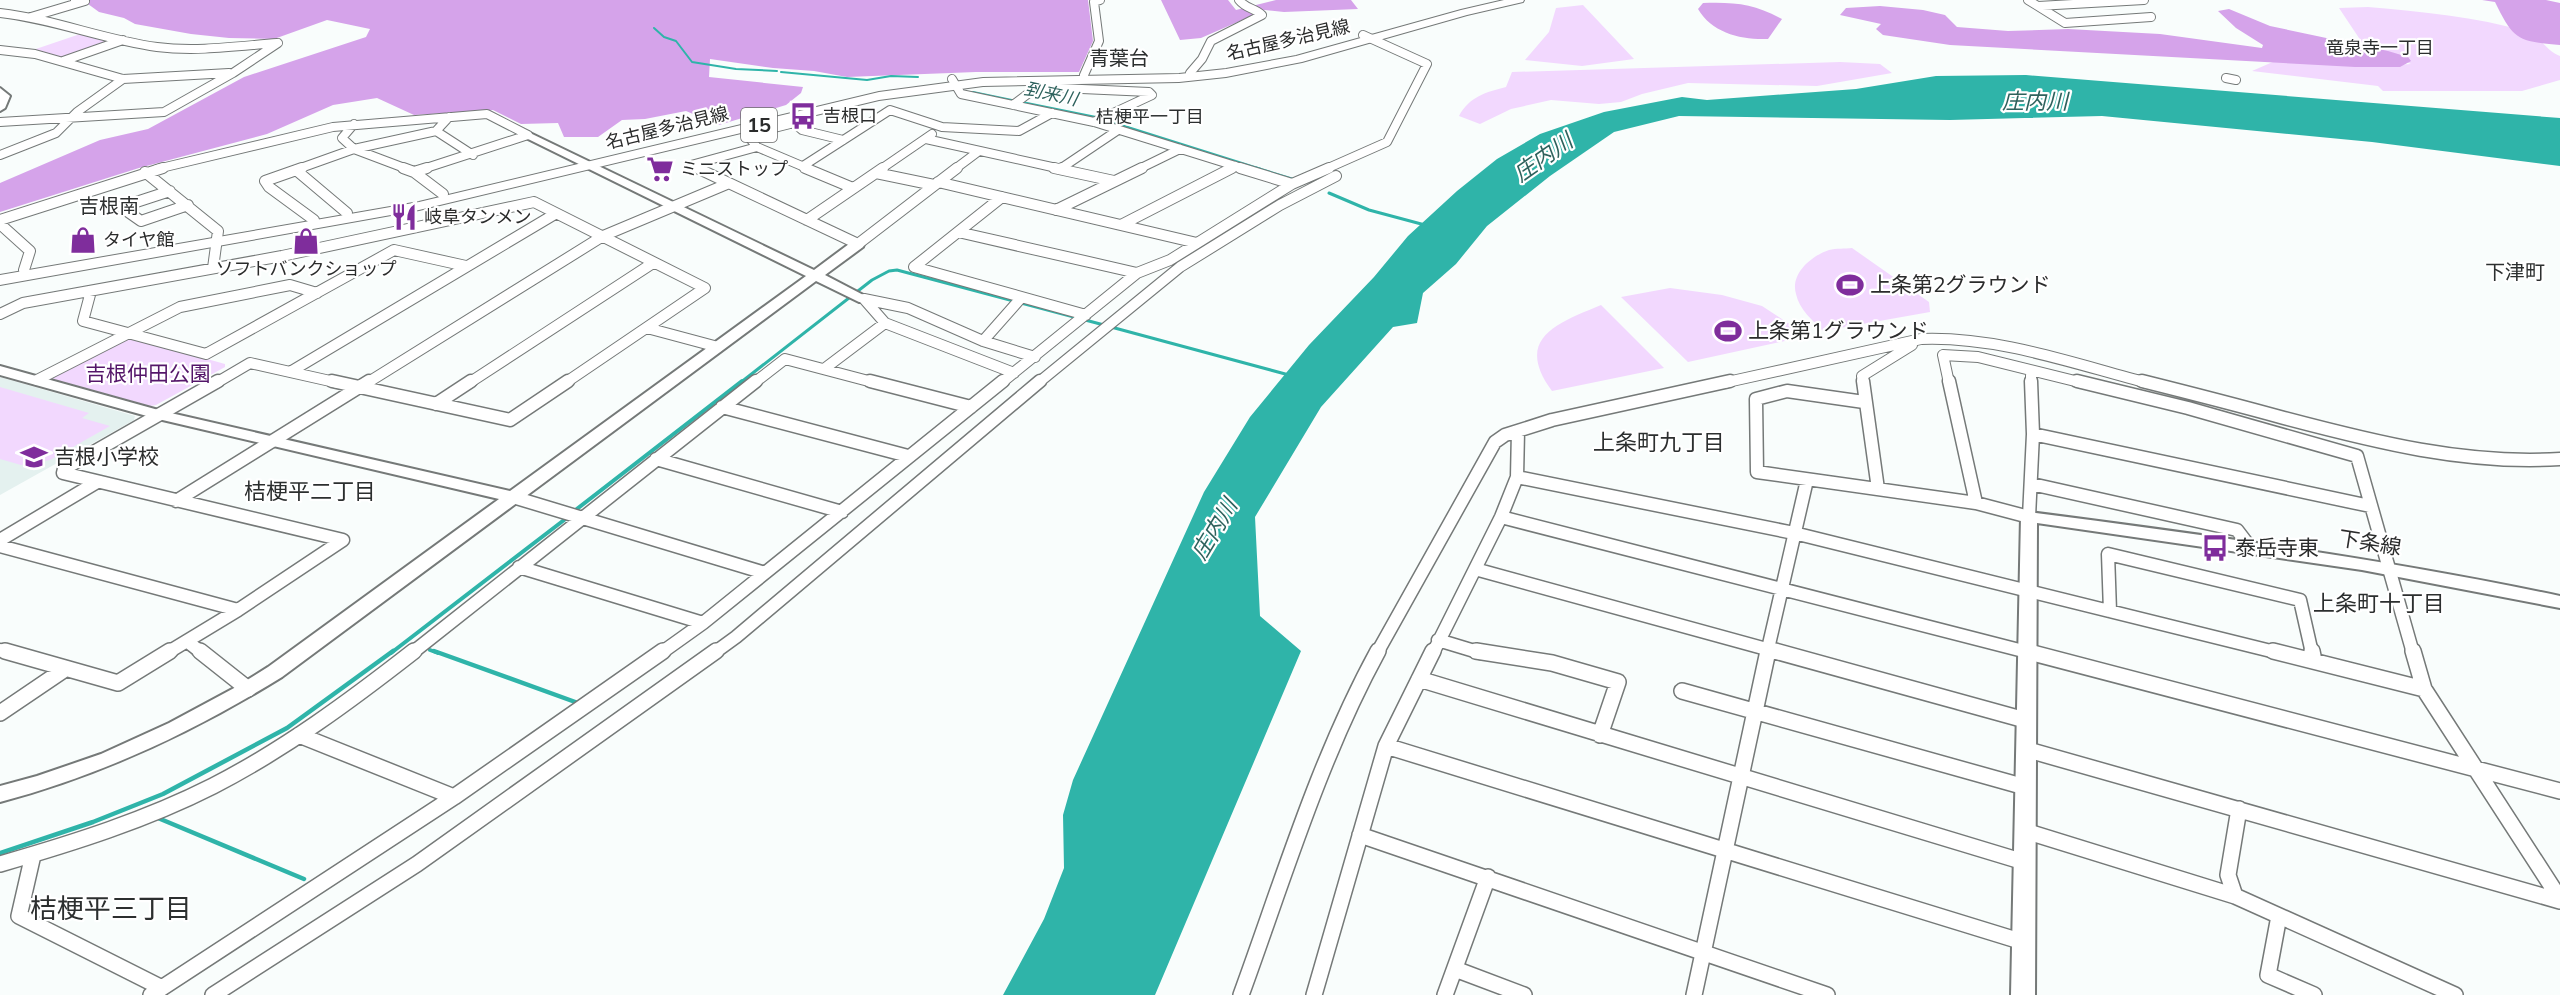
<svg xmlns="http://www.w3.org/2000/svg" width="2560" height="995" viewBox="0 0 2560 995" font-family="Mulish,'Noto Sans JP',sans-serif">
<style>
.built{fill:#e4f1ef}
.green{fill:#f2d8fe}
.forest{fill:#d5a3ea}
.water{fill:#2fb4a9}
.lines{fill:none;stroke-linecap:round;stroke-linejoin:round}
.stream-far3{stroke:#2fb4a9;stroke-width:2}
.stream-far2{stroke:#2fb4a9;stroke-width:3}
.stream-far1{stroke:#2fb4a9;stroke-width:4}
.stream{stroke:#2fb4a9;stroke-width:4.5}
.minor-far3-casing{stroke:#757978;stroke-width:10}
.minor-far2-casing{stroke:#757978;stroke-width:12}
.minor-far1-casing{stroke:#757978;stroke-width:15}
.minor-casing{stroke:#757978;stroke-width:18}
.tertiary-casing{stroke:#757978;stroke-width:4}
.primary-casing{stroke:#757978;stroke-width:2}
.minor-far3{stroke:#fff;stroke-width:8}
.minor-far2{stroke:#fff;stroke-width:10}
.minor-far1{stroke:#fff;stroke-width:12}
.minor{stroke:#fff;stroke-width:15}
.tertiary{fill:#fff;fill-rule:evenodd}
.primary{fill:#fff;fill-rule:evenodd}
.labels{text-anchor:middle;stroke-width:4.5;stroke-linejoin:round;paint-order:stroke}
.far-street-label{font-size:18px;fill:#2b2c2c;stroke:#fff}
.far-neighbourhood-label{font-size:18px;fill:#2c2f2f;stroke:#fff}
.far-water-label{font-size:18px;font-style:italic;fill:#2e625d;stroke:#fff}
.far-poi-label{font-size:18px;fill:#2b2c2c;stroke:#fff;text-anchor:start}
.far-quarter-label{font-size:20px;fill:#2c2f2f;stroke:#fff}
.shield{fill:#fff;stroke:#6b6b6b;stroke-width:1.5}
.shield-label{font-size:20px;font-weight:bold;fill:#2b2c2c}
.poi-label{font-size:21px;fill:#2b2c2c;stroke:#fff;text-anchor:start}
.park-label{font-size:21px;fill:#541669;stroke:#fff}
.street-label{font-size:21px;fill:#2b2c2c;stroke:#fff}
.water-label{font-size:22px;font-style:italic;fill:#2e625d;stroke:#fff}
.neighbourhood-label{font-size:22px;fill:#2c2f2f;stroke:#fff}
.near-neighbourhood-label{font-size:27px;fill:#2c2f2f;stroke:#fff}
</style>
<rect width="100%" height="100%" fill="#f9fdfc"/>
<!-- built -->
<path class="built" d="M 0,377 L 135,416 L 134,420 L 0,495 Z"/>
<!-- green -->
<path class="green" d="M 1583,5 L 1634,59 L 1582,66 L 1525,60 L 1549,32 L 1556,8 Z
M 2368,7 C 2422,12 2475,16 2527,32 C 2540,36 2547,52 2560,56 L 2560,80 L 2522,91 L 2383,91 L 2378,86 L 2252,71 L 2275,61 L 2382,66 L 2411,64 L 2363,44 L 2339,8 Z
M 83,33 L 114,41 L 61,58 L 30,51 Z
M 1840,62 L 1880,64 L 1892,73 L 1817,86 L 1688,83 L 1642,94 L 1621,102 L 1599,104 L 1551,100 L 1511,109 L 1480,124 L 1459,116 C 1469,97 1486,92 1506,87 L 1512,72 Z
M 1852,248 L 1929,302 L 1930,312 L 1823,331 C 1813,321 1799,309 1796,294 C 1790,274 1811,256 1829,250 C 1836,248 1845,249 1852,248 Z
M 1670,288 L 1722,295 L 1762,306 L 1808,336 L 1688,362 L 1621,297 Z
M 1601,305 L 1664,368 L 1552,391 C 1513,338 1558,323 1601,305 Z
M 132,338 L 225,364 L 225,367 L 156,405 L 150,406 L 50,378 L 125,339 Z
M 0,387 L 89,413 L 82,418 L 110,426 L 50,460 L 21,465 L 0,459 Z"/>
<!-- forest -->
<path class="forest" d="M 88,0 L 1088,0 L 1093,41 L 1079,72 L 976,72 L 847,77 L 814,71 L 773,68 L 710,59 L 709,77 L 803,87 L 801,93 L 786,105 L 719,125 L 686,111 L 645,119 L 622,120 L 598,137 L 564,137 L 558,123 L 521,124 L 493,110 L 414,115 L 377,98 L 333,105 L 267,134 L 139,168 L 0,212 L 0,183 L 100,140 L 148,129 L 244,77 L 366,37 L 370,29 L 327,20 L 274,39 L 229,38 L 191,34 L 135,24 L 124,18 L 99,12 L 88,4 Z
M 1161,0 L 1228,0 L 1236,10 L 1276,0 L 1351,0 L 1358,9 L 1284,12 L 1265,10 L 1201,38 L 1180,40 Z
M 2482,0 L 2546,0 L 2560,3 L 2560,45 C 2518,41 2514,41 2495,2 Z
M 1703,3 C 1736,2 1754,4 1782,19 L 1768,39 C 1741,40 1712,33 1698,9 Z
M 1880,6 L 1923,10 L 1945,15 L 1957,27 L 2008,31 L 2068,29 L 2160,34 L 2262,48 L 2263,45 L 2236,28 L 2218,11 L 2229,9 L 2270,26 L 2388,51 L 2408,57 L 2411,61 L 2400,67 L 2355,67 L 1950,45 L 1883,35 L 1876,29 L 1881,24 L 1840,15 L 1846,8 Z"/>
<!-- water -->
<path class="water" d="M 2026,75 L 2560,118 L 2560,166 L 2372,142 L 2102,116 L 1950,120 L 1679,116 L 1614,132 L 1550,176 L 1487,226 L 1456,264 L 1423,293 L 1417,323 L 1393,327 L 1321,407 L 1255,517 L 1260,616 L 1301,651 L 1155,995 L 1003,995 L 1044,919 L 1064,868 L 1063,815 L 1073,780 L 1204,492 L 1250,417 L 1309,345 L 1374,277 L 1408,236 L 1457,191 L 1497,159 L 1540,134 L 1604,112 L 1682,97 L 1707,100 L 1856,89 L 1936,76 Z"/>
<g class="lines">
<!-- stream-far3 -->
<path class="stream-far3" d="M 654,28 L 664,37 L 676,41 L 692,62 L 736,69 L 777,71
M 781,72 L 867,80 L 891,76 L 918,77
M 973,92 L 1096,117 L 1261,169"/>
<!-- stream-far2 -->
<path class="stream-far2" d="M 1256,168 L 1295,180
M 1329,193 L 1369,210 L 1425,225
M 1111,327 L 1289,375
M 740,383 L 872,280 L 889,271 L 897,270 L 1104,325"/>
<!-- stream-far1 -->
<path class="stream-far1" d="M 573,512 L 742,381
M 430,650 L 438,653
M 391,653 L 568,517"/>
<!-- stream -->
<path class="stream" d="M 434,651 L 578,703
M 158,818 L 304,879
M 0,853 L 93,822 L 163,794 L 287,728 L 393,651"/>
<defs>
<path id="minor-far3" d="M 2028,0 L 2065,23 L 2151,17
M 2038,6 L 2144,0
M 0,13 C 54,19 104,40 157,47 C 197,52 238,46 277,43
M 31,17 L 85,1 L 75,0
M 0,50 L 35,54 L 123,79 L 229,73
M 63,61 L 123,40
M 1190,73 L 1202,59 L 1211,41 L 1262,15 C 1255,8 1246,9 1239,0
M 1084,75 L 1099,41 L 1094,2 L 1100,0
M 2226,78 L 2236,80
M 952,79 L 961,94 L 1094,122 L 1245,169
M 1013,105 L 1037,87 L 1149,92 L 1152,95 L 1094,122
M 0,122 L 164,112 L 233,73 L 278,43
M 354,124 L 342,138 L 354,149 L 407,169
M 436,131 L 473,155
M 926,139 L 1061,169
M 757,147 L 747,135 L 794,123 L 802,130 L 843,140
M 0,155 L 56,133 L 77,112 L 123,79
M 803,166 L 890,110 L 942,127 L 1019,131 L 1052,113
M 157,169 L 333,127 L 487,114 L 528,135
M 298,169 L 354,149 L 436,131 L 449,117
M 423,169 L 528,135
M 700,169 L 691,165 L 757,147 L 809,169
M 881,169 L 932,134
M 955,169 L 979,151
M 1060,169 L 1118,130
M 1139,169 L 1180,149
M 1229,169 L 1235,166
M 1326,169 L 1387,142 L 1427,64 L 1363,35"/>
<path id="minor-far2" d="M 302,168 L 265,181 L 269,187 L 314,220
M 403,168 L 414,172 L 443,194
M 697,168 L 858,244 L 957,168
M 805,168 L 853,188
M 1054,168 L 1114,181
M 1060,169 L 1062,168
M 296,170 L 347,213
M 145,172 L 218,231 L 213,268
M 414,172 L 427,168
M 876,173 L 934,185
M 938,182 L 1197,243
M 1292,184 L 1329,168
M 170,191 L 121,207 L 141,221 L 188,205
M 1002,197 L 914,267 L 1086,315
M 1056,210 L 1142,168
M 0,220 L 163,168
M 807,220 L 883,168
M 0,224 L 30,251 L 24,270
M 1121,225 L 1232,168
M 958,232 L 1137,273
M 91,291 L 83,321 L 206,354 L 394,250 L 466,266
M 864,299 L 908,308 L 983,341 L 1035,357
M 864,299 L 885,323 L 1014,373
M 0,314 L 23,303 L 282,256 L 534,202 L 705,288 L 565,383
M 647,328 L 718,347
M 983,341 L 1021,298
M 824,369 L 885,323
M 2031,371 L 2031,383
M 290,372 L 555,214
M 37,380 L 180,307 L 290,285 L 317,293
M 216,383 L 250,363 L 339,383
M 367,383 L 603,236 L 727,184
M 469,383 L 653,263
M 754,383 L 785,359 L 876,383
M 1001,383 L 1137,273 L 1170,260 L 1292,184 L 1240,168
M 1038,383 L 1180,267 L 1280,205 L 1336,176
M 1723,383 L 1921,339 C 1998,336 2074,364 2148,383
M 1863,383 L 1862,376 L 1912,345
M 1949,383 L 1943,355 L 1978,357 L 2083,383"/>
<path id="minor-far1" d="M 332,381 L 510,420 L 568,381
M 870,381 L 971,407
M 1863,381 L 1878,489
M 1949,381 L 1976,503
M 2077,381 L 2188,408 L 2357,456 L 2413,653
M 2142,381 C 2190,393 2237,405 2284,418 C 2375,442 2465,465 2560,459
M 1864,402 L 1787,391 L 1756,399 L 1757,472 L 1976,503 L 2029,517 L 2033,434 L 2031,381
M 436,404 L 471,381
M 722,407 L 908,456
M 2033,434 L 2370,506
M 656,459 L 842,512
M 1517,477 L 1794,533 L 2279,653
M 2032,484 L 2237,530 L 2250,547
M 513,497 L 765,573
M 176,501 L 369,381
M 1501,517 L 2031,653
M 0,540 L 97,482
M 0,546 L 238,610
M 519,567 L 703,623
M 1475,569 L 1781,653
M 2110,611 L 2108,554 L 2300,600 L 2312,653
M 1438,640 L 1481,653
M 188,642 L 202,653
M 0,650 L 11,653
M 167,653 L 238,610 L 343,540 L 63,473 L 64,469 L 218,381
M 412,653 L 756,381
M 661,653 L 703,623 L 1003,381
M 714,653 L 736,637 L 1040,381
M 1377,653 L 1495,442 L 1505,435 L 1552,420 L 1730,381
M 1433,653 L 1501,517 L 1517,477 L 1518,431
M 1767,653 L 1807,480"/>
<path id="minor" d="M 5,651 L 118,683 L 170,651
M 200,651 L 248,689
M 1476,651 L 1552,663 L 1618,682 L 1600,735
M 1775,651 L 2025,720
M 2025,651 L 2560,791
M 2273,651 L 2424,689
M 2312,651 L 2314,661
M 2413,651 L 2424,689 L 2560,899
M 1419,679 L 2024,862
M 1682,691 L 2025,787
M 0,713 L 65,669
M 299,735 L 454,797
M 1386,746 L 2023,942
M 2025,749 L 2560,901
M 2025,831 L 2235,896 L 2455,995
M 1360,835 L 1827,995
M 33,855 L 19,916 L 162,988
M 0,864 C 73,843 146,820 213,786 C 285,749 350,701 414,651
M 2235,896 L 2228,875 L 2239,809
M 2279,916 L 2268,975 L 2314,995
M 1455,969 L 1524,995
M 151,995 L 454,797 L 663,651
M 213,995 L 417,864 L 716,651
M 1241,995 C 1283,880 1319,759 1378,651
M 1314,995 L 1386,746 L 1433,651
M 1445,995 L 1488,877
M 1694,995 L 1768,651"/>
<path id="tertiary" d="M 0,88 L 10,96 L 5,108 L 0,111 Z
M 528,132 L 814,270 L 853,241 L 863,241 L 864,244 L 863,247 L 825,275 L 871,299 L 869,302 L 859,302 L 816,281 L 282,677 C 193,732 102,775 0,802 L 0,786 L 37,776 L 101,754 L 169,723 L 236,687 L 268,667 L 499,499 L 154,418 L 0,375 L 0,366 L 162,411 L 510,491 L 806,276 L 524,137 L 522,135 Z
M 2029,512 C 2207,535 2384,559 2560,596 L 2560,608 L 2362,570 L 2037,523 L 2035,995 L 2011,995 L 2021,517 L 2023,513 Z"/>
<path id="primary" d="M 1504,0 L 1524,0 L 1523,2 L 1467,15 L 1302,62 L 1226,77 L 1179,82 L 983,86 L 879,100 L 419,210 L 0,285 L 0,275 L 419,202 L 879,92 L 983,78 L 1179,74 L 1226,69 L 1296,56 L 1461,10 Z"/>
</defs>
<!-- minor-far3 casing -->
<use href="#minor-far3" class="minor-far3-casing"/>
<!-- minor-far2 casing -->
<use href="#minor-far2" class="minor-far2-casing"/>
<!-- minor-far1 casing -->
<use href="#minor-far1" class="minor-far1-casing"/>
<!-- minor casing -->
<use href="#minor" class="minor-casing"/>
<!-- tertiary casing -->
<use href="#tertiary" class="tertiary-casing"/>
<!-- primary casing -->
<use href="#primary" class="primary-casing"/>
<!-- minor-far3 -->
<use href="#minor-far3" class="minor-far3"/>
<!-- minor-far2 -->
<use href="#minor-far2" class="minor-far2"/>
<!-- minor-far1 -->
<use href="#minor-far1" class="minor-far1"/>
<!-- minor -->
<use href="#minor" class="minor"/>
<!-- tertiary -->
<use href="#tertiary" class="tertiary"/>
<!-- primary -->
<use href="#primary" class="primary"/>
</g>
<!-- icons -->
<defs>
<symbol id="bus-bare" viewBox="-9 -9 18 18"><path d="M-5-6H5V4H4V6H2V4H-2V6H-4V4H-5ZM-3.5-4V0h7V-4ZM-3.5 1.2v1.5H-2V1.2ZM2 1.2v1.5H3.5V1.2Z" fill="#7f2d9c" stroke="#fff" stroke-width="2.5" paint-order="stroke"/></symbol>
<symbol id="supermarket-bare" viewBox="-9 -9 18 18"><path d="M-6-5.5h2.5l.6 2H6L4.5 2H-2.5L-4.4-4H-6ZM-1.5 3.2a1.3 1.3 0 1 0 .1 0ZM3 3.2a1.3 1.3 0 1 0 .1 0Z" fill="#7f2d9c" stroke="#fff" stroke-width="2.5" paint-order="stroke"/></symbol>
<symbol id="restaurant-bare" viewBox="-9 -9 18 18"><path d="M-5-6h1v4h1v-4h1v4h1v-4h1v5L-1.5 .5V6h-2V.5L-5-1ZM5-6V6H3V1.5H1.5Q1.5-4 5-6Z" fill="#7f2d9c" stroke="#fff" stroke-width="2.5" paint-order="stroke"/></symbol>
<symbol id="shop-bare" viewBox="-9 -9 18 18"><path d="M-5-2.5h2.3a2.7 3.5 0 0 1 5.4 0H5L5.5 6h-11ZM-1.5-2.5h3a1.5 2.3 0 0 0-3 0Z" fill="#7f2d9c" stroke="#fff" stroke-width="2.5" paint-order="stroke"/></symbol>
<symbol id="stadium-bare" viewBox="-9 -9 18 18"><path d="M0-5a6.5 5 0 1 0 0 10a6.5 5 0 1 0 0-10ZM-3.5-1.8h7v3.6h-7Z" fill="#7f2d9c" stroke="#fff" stroke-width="2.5" paint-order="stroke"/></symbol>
<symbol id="school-bare" viewBox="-9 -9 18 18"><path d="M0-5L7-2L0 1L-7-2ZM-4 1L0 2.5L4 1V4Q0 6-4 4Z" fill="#7f2d9c" stroke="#fff" stroke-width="2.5" paint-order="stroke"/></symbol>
</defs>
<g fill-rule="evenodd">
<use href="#bus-bare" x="784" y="97" width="38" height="38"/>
<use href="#supermarket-bare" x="641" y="150" width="38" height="38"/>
<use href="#restaurant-bare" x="385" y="198" width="38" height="38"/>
<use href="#shop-bare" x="64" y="221" width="38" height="38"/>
<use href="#shop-bare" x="287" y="222" width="38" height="38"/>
<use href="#stadium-bare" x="1831" y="266" width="38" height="38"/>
<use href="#stadium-bare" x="1709" y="312" width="38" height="38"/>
<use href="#school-bare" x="15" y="438" width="38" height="38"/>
<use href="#bus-bare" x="2196" y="529" width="38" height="38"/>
</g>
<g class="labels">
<!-- far-street labels -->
<g class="far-street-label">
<text transform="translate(1288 40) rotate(-13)" y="6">名古屋多治見線</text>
<text transform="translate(667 128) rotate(-14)" y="6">名古屋多治見線</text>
</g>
<!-- far-neighbourhood labels -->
<g class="far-neighbourhood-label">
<text x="2380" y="54">竜泉寺一丁目</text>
<text x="1150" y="123">桔梗平一丁目</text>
</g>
<!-- far-water labels -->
<g class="far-water-label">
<text transform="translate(1051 94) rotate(12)" y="6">到来川</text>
</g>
<!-- far-poi labels -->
<g class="far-poi-label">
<text x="823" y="122">吉根口</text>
<text x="680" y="175">ミニストップ</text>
<text x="424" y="223">岐阜タンメン</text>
<text x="103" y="246">タイヤ館</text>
<text x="306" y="275" text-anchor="middle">ソフトバンクショップ</text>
</g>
<!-- far-quarter labels -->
<g class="far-quarter-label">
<text x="1119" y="65">青葉台</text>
<text x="109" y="213">吉根南</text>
<text x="2515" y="279">下津町</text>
</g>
<!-- shield labels -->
<rect class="shield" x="741" y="108" width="36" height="34" rx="4.5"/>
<g class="shield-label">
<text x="759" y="132">15</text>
</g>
<!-- poi labels -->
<g class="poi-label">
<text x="1870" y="292">上条第2グラウンド</text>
<text x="1748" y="338">上条第1グラウンド</text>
<text x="54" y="464">吉根小学校</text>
<text x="2235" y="555">泰岳寺東</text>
</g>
<!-- park labels -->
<g class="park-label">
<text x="148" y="381">吉根仲田公園</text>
</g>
<!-- street labels -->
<g class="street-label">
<text transform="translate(2370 543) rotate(9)" y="7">下条線</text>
</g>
<!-- water labels -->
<g class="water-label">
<text x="2035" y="109">庄内川</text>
<text transform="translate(1543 157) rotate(-35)" y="8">庄内川</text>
<text transform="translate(1214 529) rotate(-59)" y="8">庄内川</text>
</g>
<!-- neighbourhood labels -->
<g class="neighbourhood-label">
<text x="1659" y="450">上条町九丁目</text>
<text x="310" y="499">桔梗平二丁目</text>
<text x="2379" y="611">上条町十丁目</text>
</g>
<!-- near-neighbourhood labels -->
<g class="near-neighbourhood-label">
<text x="111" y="918">桔梗平三丁目</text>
</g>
</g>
</svg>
